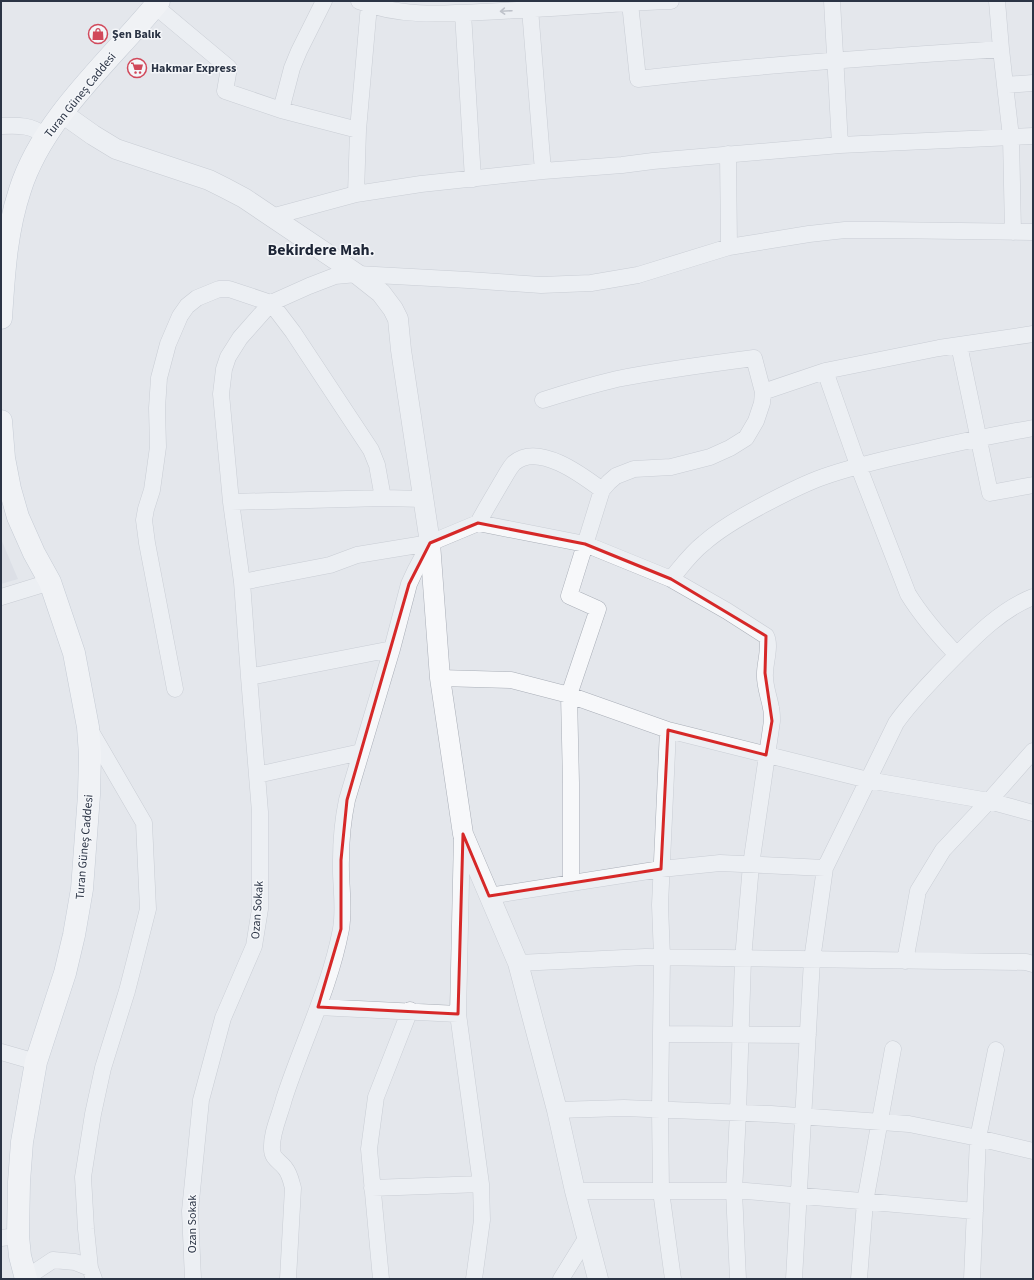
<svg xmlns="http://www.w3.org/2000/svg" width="1034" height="1280" viewBox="0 0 1034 1280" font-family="'Source Sans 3',sans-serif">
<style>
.built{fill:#d2d6de}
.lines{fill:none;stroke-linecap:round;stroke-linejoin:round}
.minor-casing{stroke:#a9aeb7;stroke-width:17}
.tertiary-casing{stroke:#a9aeb7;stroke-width:21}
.primary-casing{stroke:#a3abb8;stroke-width:23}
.minor{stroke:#f7f8fa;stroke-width:16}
.tertiary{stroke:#f7f8fa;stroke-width:20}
.primary{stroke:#fff;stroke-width:22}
.oneway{stroke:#9196a0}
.marked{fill:none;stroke:#d62828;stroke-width:3;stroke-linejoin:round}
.labels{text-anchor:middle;stroke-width:3;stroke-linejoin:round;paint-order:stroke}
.poi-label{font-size:12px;font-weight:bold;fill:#2b3445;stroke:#f4f6f9;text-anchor:start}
.street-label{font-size:12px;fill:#2b3445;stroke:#f4f6f9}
.district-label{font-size:16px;font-weight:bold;fill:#1d2536;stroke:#f4f6f9}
</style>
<rect width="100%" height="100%" fill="#e4e7ec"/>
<!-- built -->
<path class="built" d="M 1,539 L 18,579 L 1,584 Z"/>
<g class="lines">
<defs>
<path id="minor" d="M 359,1 C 404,19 454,13 501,11 C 558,8 614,3 671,1
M 832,1 L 840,145
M 997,1 L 1001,49
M 630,3 L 638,79 C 759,65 880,57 1001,49 L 1005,85 L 1033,83
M 155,6 L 229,68 L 225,91 L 281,110 L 358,130
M 530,9 L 543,171
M 463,13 L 473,179
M 1005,85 L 1011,137 L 1013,232
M 281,110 L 292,68 L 299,51 L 324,1
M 1,126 C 19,125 31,125 46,136
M 728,154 L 729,247
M 356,194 L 358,130 L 369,5
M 271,217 L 356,194 L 421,184 L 543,171 L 622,165 L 653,161 L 840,145 L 1033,136
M 959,345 L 990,493 L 1033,485
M 825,371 L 858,465 L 908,594 C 922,617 939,636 957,655
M 763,392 L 825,371 L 939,348 L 1033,334
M 543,400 C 568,392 592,385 617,379 C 662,370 708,364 754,358 L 763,392 L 762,403 L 756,421 L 746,438 L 730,448 L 710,457 L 671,467 L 634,469 L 616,476 L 609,482 L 602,490 L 569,596 L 598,609 L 569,695 L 571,783 L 571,883
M 231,502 L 383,498 L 424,499
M 478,523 C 485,510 493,497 501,483 C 505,477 509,468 514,463 C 538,442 582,475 602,490
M 671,579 C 681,567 691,553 704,543 C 722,527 744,515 765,504 C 784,494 803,484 823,477 C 854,466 885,459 917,452 C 955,443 994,435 1033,428
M 242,582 L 330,565 L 357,555 L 430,543 L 478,523 L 585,544 L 671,579 L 727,611 L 766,636 C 771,645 765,663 765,673 C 764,685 769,696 771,708 C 772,712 772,716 772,721 L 751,865 L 743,959 L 738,1113 L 734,1191 L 738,1279
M 1,597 L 50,582
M 249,677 L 242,582 L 231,502 L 221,394 L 224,369 L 228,357 L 240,338 L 271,303 L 309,286 L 335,276 L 357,274 L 468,280 L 541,285 L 591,283 L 638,275 L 729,247 L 809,234 L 845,230 L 882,230 L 1033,232
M 440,678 L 511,680 L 569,695 L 668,730 L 868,780 L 989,801 L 1033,813
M 175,689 L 147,543 L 144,520 L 146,509 L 152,490 L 158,447 L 157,408 L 159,378 L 168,344 L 180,316 L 187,306 L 197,298 L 219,289 L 229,289 L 271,303 L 293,332 L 371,450 L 377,465 L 383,498
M 90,730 L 144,823 L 148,909 L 127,991 L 103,1068 L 93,1114 L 83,1177 L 86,1229 L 90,1268 L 94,1279
M 668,730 L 660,905 L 662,957 L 660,1110 L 661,1191 L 673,1279
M 257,775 L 361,752
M 462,836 L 458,1014 L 481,1184 L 482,1220 L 474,1279
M 489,896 L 661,869 L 720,863 L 825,868
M 905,961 L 918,891 L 943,850 L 989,801 L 1033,751
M 518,963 L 645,957 L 1026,962 L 1033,964
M 318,1007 L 458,1014
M 661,1034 L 808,1035
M 1,1052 L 36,1062
M 557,1110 L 624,1108 L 771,1114 L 909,1124 L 978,1138 L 1033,1151
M 372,1188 L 481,1184
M 575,1191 L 746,1191 L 975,1211
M 1,1238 L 18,1236
M 26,1278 L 53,1260 L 75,1262 L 90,1268
M 193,1279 L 190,1211 L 201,1100 L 223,1018 L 254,946 L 260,909 L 260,812 L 249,677 L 392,649
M 288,1279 L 293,1188 C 291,1181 290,1174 285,1168 C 280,1161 272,1159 272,1149 C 271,1133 280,1115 284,1099 C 302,1043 330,988 341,929 C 345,906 340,883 341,860 C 341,840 343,819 347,800 L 392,649 L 409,584 L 415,571 L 430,543
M 381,1279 L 369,1149 L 376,1097 L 410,1010
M 561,1279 L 587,1237
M 794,1279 L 812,960 L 825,868 L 896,723 C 909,704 926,687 942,670 C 969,643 997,611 1033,597
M 859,1279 L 865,1202 L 893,1049
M 972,1279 L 978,1138 L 996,1050"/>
<path id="tertiary" d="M 62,113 L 93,135 L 116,149 L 209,180 L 225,188 L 244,198 L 357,274 L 381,293 L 393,309 L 398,319 L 401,350 L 430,543 L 440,678 L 463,834 L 518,963 L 557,1110 L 575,1191 L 598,1279"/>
<path id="primary" d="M 1,318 C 4,274 6,232 20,190 C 43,117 112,59 159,1
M 1,421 L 4,458 L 10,489 L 18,517 L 34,553 L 50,582 L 74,653 L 88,727 L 90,755 L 89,795 L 82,889 L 74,935 L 65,973 L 36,1062 L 22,1142 L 19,1182 L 18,1236 L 20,1256 L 26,1279"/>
</defs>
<!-- minor casing -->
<use href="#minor" class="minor-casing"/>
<!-- tertiary casing -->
<use href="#tertiary" class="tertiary-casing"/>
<!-- primary casing -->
<use href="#primary" class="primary-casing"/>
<!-- minor -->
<use href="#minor" class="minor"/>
<!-- tertiary -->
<use href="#tertiary" class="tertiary"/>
<!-- primary -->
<use href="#primary" class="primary"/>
</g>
<!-- one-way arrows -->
<defs><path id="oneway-shaft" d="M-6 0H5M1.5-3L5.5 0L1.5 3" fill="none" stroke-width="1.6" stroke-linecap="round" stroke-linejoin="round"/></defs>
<use class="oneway" href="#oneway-shaft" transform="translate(506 11) rotate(177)"/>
<!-- marked area -->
<path d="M0 0H1034V1280H0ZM 478,523 L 585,544 L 671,579 L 766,636 L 765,673 L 772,721 L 766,755 L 668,730 L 661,869 L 489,896 L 463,834 L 458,1014 L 318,1007 L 341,929 L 341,860 L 347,800 L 409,584 L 430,543 Z" fill="#e4e7ec" fill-opacity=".55" fill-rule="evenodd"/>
<path class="marked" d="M 478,523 L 585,544 L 671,579 L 766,636 L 765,673 L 772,721 L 766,755 L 668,730 L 661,869 L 489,896 L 463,834 L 458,1014 L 318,1007 L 341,929 L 341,860 L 347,800 L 409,584 L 430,543 Z"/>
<!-- icons -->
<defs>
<symbol id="shop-ring" viewBox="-11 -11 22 22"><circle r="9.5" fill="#f4f6f9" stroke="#d1495b" stroke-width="1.5"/><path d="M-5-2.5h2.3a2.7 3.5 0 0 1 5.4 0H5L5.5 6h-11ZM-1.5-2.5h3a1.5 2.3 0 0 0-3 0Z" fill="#d1495b"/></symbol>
<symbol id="supermarket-ring" viewBox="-11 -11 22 22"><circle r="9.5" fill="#f4f6f9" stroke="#d1495b" stroke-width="1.5"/><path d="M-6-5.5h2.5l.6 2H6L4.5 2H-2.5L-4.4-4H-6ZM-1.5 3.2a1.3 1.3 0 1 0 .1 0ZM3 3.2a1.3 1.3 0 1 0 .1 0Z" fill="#d1495b"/></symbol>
</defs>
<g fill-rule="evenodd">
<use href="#shop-ring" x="87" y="23" width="22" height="22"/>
<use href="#supermarket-ring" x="126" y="57" width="22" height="22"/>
</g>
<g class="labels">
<!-- poi labels -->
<g class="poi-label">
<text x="112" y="38">Şen Balık</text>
<text x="151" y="72">Hakmar Express</text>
</g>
<!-- street labels -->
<g class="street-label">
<text transform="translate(80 95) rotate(-51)" y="4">Turan Güneş Caddesi</text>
<text transform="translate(84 847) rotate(-85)" y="4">Turan Güneş Caddesi</text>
<text transform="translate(257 910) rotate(-86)" y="4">Ozan Sokak</text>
<text transform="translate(192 1224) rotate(-90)" y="4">Ozan Sokak</text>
</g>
<!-- district labels -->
<g class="district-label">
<text x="321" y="255">Bekirdere Mah.</text>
</g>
</g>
<!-- border -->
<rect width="1034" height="1280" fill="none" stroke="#2b3445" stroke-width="4"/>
</svg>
